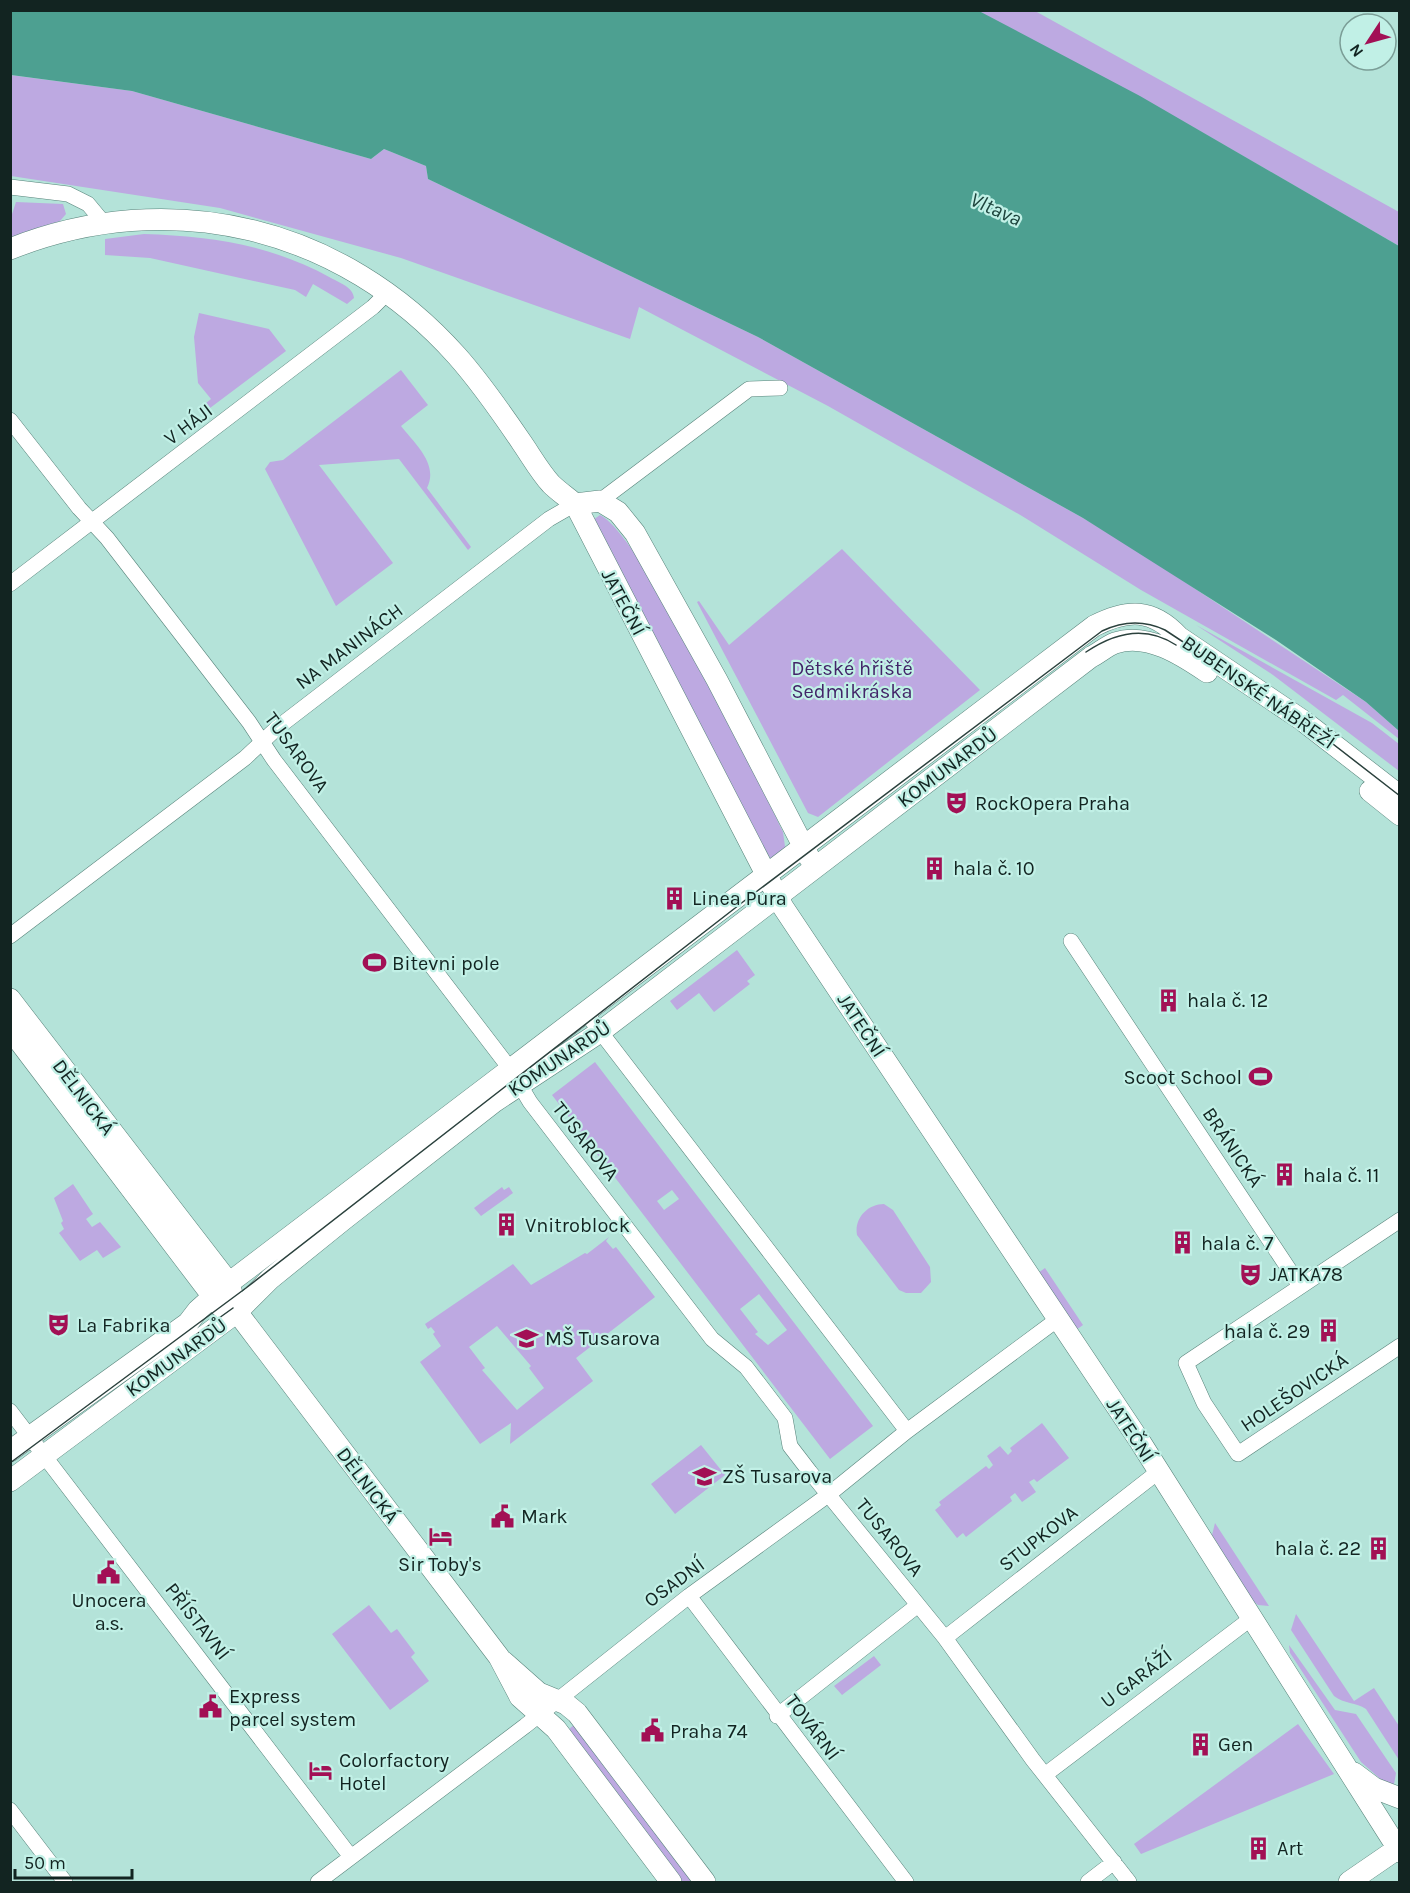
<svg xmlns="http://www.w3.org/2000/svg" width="1410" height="1893" viewBox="0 0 1410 1893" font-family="Karla,sans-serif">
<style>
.green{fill:#bda9e1;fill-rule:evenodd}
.water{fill:#4da091}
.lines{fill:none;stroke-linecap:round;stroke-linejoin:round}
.street-casing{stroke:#58847b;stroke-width:16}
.secondary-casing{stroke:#58847b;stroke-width:22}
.street{stroke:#fff;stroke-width:15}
.secondary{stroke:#fff;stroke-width:21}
.tram{stroke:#2b413d;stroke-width:1.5}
.labels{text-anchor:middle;stroke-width:4.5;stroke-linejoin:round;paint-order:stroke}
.street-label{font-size:20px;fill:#122421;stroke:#c1f0e6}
.park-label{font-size:20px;fill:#422468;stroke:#c1f0e6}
.poi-label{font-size:20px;fill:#122421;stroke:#c1f0e6;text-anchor:start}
.water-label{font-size:21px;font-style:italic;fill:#1d443d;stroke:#c1f0e6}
</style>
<rect width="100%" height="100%" fill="#b4e3d9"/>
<!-- green -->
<path class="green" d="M 978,11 L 1035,11 L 1399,212 L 1399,246 L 1184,122 Z
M 10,75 L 132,91 L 371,159 L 384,149 L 426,166 L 428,179 L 758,337 L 1083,518 L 1132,547 L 1366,702 L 1399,731 L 1399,739 L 1343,695 L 1336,700 L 1141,590 L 1022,516 L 828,406 L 639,307 L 630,339 L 401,258 L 220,208 L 11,176 Z
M 16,202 L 63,204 L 66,214 L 60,221 L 11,238 L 10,220 Z
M 144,234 C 210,236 272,245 331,278 C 340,283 353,287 354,298 L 347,304 L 313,284 L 306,297 L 295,290 L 150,258 L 105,255 L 105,239 Z
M 199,313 L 269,329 L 286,351 L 210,408 L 206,403 L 211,399 L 198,383 L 194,337 Z
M 401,370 L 428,405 L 401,426 C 415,444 439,464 427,488 L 471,547 L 468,550 L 399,459 L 319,465 L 393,563 L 336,606 L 265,469 L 270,462 L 283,460 Z
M 600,515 C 642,535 757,778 783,832 L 786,854 L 771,859 L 763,847 L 593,520 Z
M 842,549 L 980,690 L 818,817 L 808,813 L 697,602 L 699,601 L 729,645 Z
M 1196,625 L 1372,723 L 1399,744 L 1399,771 L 1273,675 Z
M 737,950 L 755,975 L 747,981 L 750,984 L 714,1012 L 699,993 L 677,1010 L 670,1001 Z
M 595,1062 L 873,1426 L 830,1459 L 552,1095 ZM 672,1190 L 679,1199 L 664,1210 L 657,1201 ZM 759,1294 L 787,1330 L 768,1345 L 755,1334 L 758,1332 L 740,1309 Z
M 73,1184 L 93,1214 L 86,1219 L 92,1227 L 100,1222 L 121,1247 L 103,1258 L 97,1250 L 80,1261 L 59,1233 L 64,1229 L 61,1223 L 63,1221 L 54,1198 Z
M 502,1187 L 504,1190 L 509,1187 L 513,1193 L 481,1216 L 474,1208 Z
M 884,1204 L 893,1210 L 930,1267 L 931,1282 L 921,1293 L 906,1293 L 899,1290 L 857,1235 C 854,1219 867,1204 884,1204 Z
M 609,1237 L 606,1241 L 613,1249 L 616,1247 L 655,1297 L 576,1358 L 593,1381 L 510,1444 L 511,1423 L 480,1444 L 420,1362 L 441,1346 L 433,1334 L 435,1332 L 431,1327 L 428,1329 L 425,1324 L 513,1264 L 531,1285 L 585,1253 L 587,1254 ZM 497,1326 L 531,1366 L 529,1368 L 544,1388 L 517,1410 L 482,1370 L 485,1368 L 469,1347 Z
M 1045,1268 L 1083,1325 L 1076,1330 L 1038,1273 Z
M 1042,1423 L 1069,1458 L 1037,1482 L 1034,1479 L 1029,1482 L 1036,1492 L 1022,1502 L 1015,1493 L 1010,1497 L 1012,1501 L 966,1537 L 963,1533 L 957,1538 L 935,1510 L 941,1505 L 939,1502 L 986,1466 L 989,1469 L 993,1465 L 987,1456 L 1000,1446 L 1008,1455 L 1012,1451 L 1010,1448 Z
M 701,1445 L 725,1475 L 675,1514 L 651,1484 Z
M 1215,1523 L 1269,1606 L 1258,1605 L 1253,1601 L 1212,1535 Z
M 369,1605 L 391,1633 L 397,1629 L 415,1653 L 411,1657 L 429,1681 L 390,1710 L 332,1634 Z
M 1296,1614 L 1354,1701 L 1374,1688 L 1399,1726 L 1399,1760 L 1366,1709 C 1356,1702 1344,1704 1334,1696 L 1291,1630 Z
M 1289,1645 L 1335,1710 L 1356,1714 L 1396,1773 L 1393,1790 L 1361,1762 L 1290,1653 Z
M 874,1656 L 881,1665 L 842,1695 L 834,1686 Z
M 575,1724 L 696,1882 L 681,1882 L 568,1730 Z
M 1298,1724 L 1334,1774 L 1141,1854 L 1134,1844 Z"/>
<!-- water -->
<path class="water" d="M 979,11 L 1140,96 L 1399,246 L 1399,731 L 1366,702 L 1276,640 L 1083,518 L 758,337 L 428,179 L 426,166 L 384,149 L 371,159 L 132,91 L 11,75 L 11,11 Z"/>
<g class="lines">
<defs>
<path id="street" d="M 10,187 L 68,194 L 88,204 L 103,222
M 10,420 L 79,508 L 107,538 L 249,722 L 274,760 L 511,1070 L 530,1102 L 712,1339 L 746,1367 L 785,1418 L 790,1446 L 810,1472 L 945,1638 L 1033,1760 L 1129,1882
M 600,501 L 749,389 L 780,388
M 10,584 L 373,307 L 387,293
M 10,936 L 245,758 L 277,728 L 549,519 L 575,504
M 1071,941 L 1300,1286
M 586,1013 L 907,1431
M 1400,1220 L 1186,1363 L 1204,1403 L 1238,1454 L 1400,1346
M 10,1411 L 351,1857
M 689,1596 L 906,1882
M 945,1638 L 1158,1472
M 777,1716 L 918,1605
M 1046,1774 L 1253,1617
M 10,1810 L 65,1882
M 318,1882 L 525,1726 L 689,1596 L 828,1495 L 907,1431 L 1058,1319
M 1088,1882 L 1114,1862"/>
<path id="secondary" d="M 10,249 C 171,185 342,227 457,356 C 481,383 501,412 522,443 C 531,456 540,472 551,484 C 558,491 567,497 575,504 L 783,907 L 1141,1443 L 1400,1852
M 575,504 L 600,501 L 618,512 L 635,533 L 717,680 L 810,859
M 1370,791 L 1400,815
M 10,999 L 229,1283 L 237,1312 L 499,1657 L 520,1697 L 556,1729 L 671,1882
M 10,1029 L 220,1306
M 10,1451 L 188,1323 L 198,1310 L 225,1286 L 1094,626 C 1128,609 1152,608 1179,637 L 1302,720 L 1400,796
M 10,1481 L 237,1312 L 270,1279 L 343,1220 L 494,1102 L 600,1032 L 1091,657 C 1099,653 1107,646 1115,643 C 1147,632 1182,655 1207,672
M 504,1662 L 539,1693 L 566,1704 L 577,1713 L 705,1882
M 1354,1773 L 1374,1788 L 1400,1798
M 1349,1882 L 1400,1847"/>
</defs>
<!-- street casing -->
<use href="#street" class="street-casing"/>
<!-- secondary casing -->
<use href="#secondary" class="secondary-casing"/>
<!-- street -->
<use href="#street" class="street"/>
<!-- secondary -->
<use href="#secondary" class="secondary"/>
<!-- tram -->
<path class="tram" d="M 1086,652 C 1114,633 1146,625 1176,645
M 194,1336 L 233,1308
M 10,1463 L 246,1288 L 748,898 L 1102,631 C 1123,621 1144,620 1165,630 L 1302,720 L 1400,796"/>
</g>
<!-- icons -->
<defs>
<symbol id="theatre-bare" viewBox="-9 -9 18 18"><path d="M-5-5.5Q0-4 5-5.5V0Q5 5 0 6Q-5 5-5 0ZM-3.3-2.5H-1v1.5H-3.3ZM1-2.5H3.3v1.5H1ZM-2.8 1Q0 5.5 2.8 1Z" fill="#a21055" stroke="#c1f0e6" stroke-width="2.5" paint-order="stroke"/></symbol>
<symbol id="building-bare" viewBox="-9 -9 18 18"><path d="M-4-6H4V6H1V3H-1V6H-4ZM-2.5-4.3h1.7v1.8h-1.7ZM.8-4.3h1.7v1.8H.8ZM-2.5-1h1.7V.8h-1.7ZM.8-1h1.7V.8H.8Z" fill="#a21055" stroke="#c1f0e6" stroke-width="2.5" paint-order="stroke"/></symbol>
<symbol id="stadium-bare" viewBox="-9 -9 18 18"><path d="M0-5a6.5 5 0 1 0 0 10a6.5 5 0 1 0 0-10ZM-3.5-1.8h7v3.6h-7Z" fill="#a21055" stroke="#c1f0e6" stroke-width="2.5" paint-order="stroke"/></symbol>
<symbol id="school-bare" viewBox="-9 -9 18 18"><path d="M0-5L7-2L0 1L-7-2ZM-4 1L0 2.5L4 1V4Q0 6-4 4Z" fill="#a21055" stroke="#c1f0e6" stroke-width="2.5" paint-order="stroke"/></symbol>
<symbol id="civic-bare" viewBox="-9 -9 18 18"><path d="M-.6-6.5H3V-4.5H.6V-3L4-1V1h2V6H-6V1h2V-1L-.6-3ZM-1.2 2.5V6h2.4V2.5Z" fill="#a21055" stroke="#c1f0e6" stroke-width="2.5" paint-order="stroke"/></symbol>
<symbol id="hotel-bare" viewBox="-9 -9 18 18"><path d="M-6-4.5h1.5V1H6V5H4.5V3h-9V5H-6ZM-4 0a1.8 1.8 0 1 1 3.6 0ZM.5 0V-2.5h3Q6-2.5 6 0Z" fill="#a21055" stroke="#c1f0e6" stroke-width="2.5" paint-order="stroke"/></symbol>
</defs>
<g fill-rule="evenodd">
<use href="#theatre-bare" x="940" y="786" width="33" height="33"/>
<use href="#building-bare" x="918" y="852" width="33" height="33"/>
<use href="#building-bare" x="658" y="882" width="33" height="33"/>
<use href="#stadium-bare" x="358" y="946" width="33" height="33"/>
<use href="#building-bare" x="1152" y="984" width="33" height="33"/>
<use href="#stadium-bare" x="1244" y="1060" width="33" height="33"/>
<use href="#building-bare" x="1268" y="1158" width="33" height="33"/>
<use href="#building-bare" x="490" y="1208" width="33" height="33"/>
<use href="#building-bare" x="1166" y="1226" width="33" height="33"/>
<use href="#theatre-bare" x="1234" y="1258" width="33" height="33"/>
<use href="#theatre-bare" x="42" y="1308" width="33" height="33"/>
<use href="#building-bare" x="1312" y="1314" width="33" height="33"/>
<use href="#school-bare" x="510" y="1322" width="33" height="33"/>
<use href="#school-bare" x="688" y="1460" width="33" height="33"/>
<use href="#civic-bare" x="486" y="1500" width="33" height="33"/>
<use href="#hotel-bare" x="424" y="1520" width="33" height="33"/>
<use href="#building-bare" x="1362" y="1532" width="33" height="33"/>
<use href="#civic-bare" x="92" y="1556" width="33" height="33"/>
<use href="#civic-bare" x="194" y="1690" width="33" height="33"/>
<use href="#civic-bare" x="636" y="1714" width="33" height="33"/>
<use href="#building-bare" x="1184" y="1728" width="33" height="33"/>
<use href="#hotel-bare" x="304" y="1754" width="33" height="33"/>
<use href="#building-bare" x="1242" y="1832" width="33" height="33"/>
</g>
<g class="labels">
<!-- street labels -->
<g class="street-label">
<text transform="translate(188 424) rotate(-37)" y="7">V HÁJI</text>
<text transform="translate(624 602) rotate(62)" y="7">JATEČNÍ</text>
<text transform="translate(349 646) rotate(-37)" y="7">NA MANINÁCH</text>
<text transform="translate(1259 692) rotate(35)" y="7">BUBENSKÉ NÁBŘEŽÍ</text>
<text transform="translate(297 752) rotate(54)" y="7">TUSAROVA</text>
<text transform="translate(947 767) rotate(-37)" y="7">KOMUNARDŮ</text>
<text transform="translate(862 1025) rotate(57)" y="7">JATEČNÍ</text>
<text transform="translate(559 1058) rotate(-34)" y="7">KOMUNARDŮ</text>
<text transform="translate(84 1097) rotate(53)" y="7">DĚLNICKÁ</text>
<text transform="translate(586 1141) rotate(52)" y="7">TUSAROVA</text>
<text transform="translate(1233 1147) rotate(56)" y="7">BRÁNICKÁ</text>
<text transform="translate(176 1357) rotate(-36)" y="7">KOMUNARDŮ</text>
<text transform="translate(1294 1392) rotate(-34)" y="7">HOLEŠOVICKÁ</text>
<text transform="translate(1131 1430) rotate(57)" y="7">JATEČNÍ</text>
<text transform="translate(368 1485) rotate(53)" y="7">DĚLNICKÁ</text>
<text transform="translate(890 1537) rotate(51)" y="7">TUSAROVA</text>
<text transform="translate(1038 1538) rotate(-38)" y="7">STUPKOVA</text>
<text transform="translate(674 1582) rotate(-36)" y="7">OSADNÍ</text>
<text transform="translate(198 1621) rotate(52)" y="7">PŘÍSTAVNÍ</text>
<text transform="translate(1136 1678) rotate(-37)" y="7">U GARÁŽÍ</text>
<text transform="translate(813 1727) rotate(53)" y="7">TOVÁRNÍ</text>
</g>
<!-- park labels -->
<g class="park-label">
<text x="852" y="675">Dětské hřiště<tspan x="852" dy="23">Sedmikráska</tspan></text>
</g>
<!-- poi labels -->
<g class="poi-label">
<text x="975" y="810">RockOpera Praha</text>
<text x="953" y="875">hala č. 10</text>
<text x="692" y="905">Linea Pura</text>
<text x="392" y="970">Bitevni pole</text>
<text x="1187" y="1007">hala č. 12</text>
<text x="1242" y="1084" text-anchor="end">Scoot School</text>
<text x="1303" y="1182">hala č. 11</text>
<text x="525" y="1232">Vnitroblock</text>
<text x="1201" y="1250">hala č. 7</text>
<text x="1269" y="1281">JATKA78</text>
<text x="77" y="1332">La Fabrika</text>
<text x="1310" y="1338" text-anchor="end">hala č. 29</text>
<text x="545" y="1345">MŠ Tusarova</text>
<text x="722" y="1483">ZŠ Tusarova</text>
<text x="521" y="1523">Mark</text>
<text x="1361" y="1555" text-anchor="end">hala č. 22</text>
<text x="440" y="1571" text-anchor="middle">Sir Toby's</text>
<text x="109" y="1607" text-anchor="middle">Unocera<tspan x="109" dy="23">a.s.</tspan></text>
<text x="229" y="1703">Express<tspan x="229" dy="23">parcel system</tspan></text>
<text x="670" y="1738">Praha 74</text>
<text x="1218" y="1751">Gen</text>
<text x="339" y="1767">Colorfactory<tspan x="339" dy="23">Hotel</tspan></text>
<text x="1277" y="1855">Art</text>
</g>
<!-- water labels -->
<g class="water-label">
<text transform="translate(996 209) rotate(24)" y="7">Vltava</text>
</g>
</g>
<!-- border -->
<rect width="1410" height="1893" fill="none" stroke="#122421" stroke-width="24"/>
<!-- north arrow -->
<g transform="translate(1368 42) rotate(234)"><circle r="28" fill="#c1f0e6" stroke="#7b9e97" stroke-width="1.5"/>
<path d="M0-4.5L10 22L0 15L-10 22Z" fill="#a21055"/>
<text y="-9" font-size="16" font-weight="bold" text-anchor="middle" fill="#122421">N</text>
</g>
<!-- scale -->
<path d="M15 1869v9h117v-9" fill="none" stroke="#122421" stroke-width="3"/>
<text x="24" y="1869" font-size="18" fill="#122421" stroke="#c1f0e6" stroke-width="4.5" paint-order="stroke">50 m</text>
</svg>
